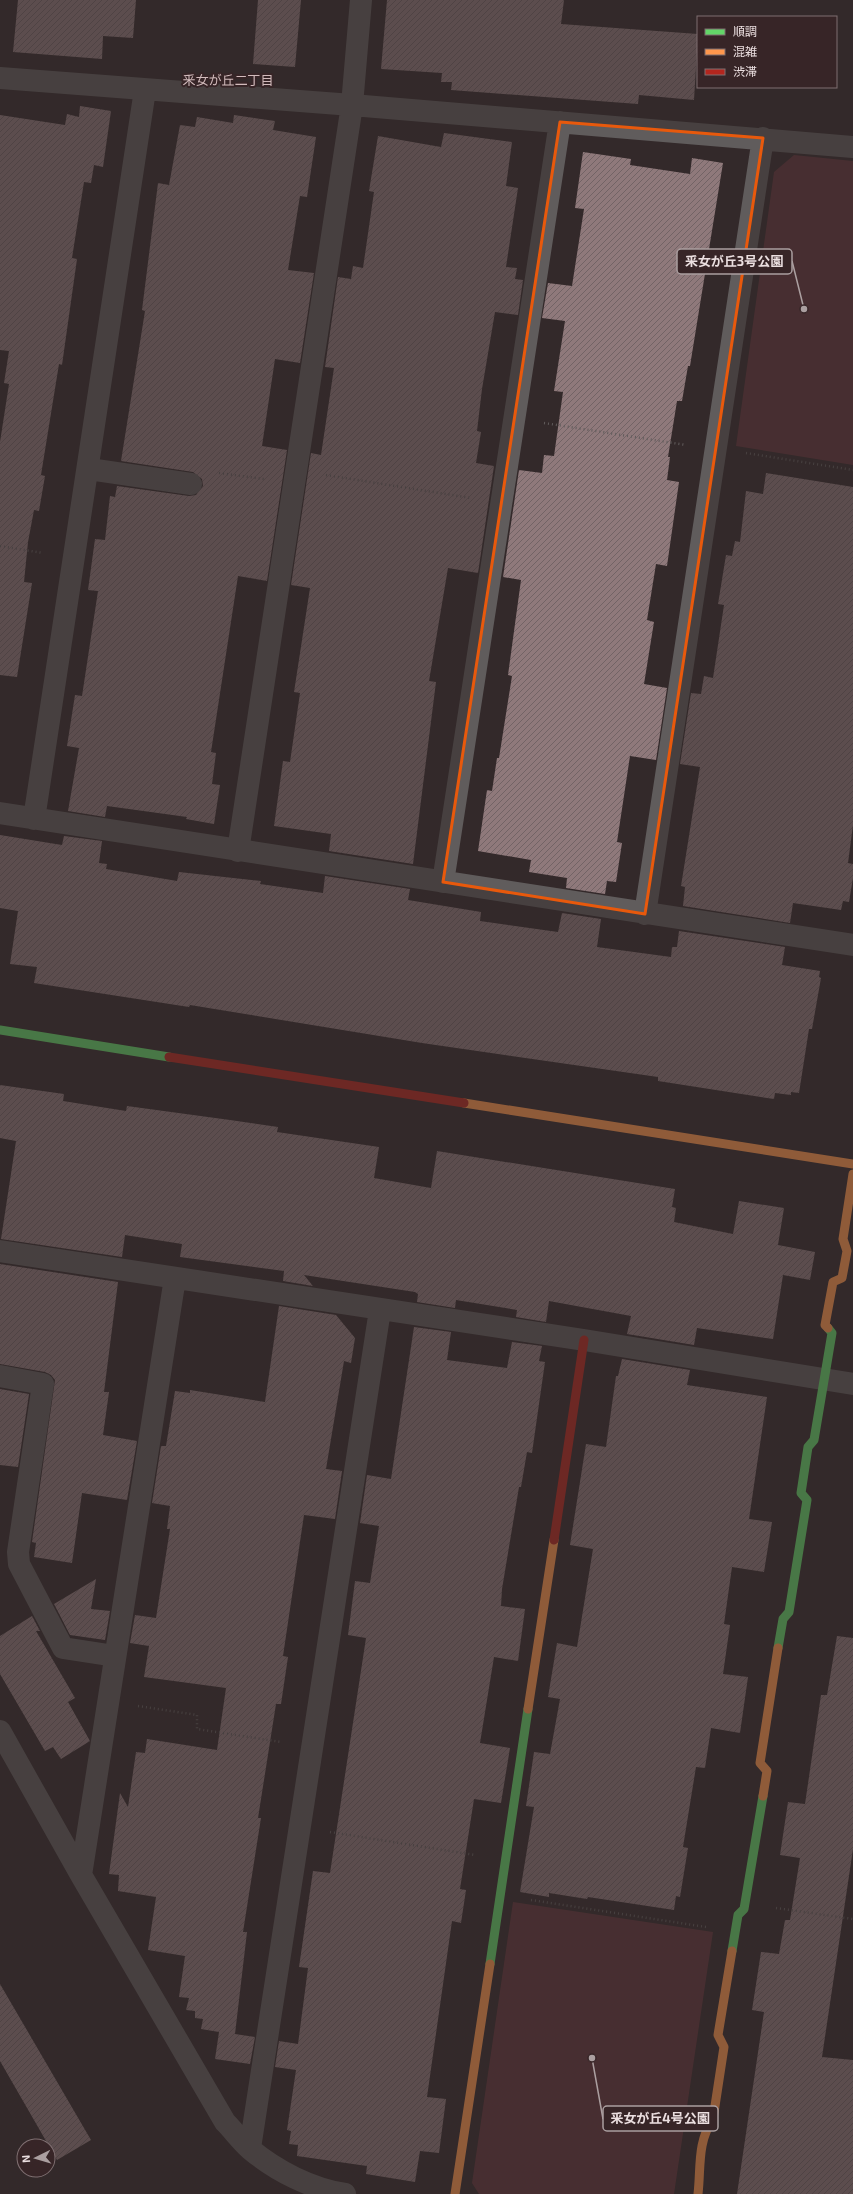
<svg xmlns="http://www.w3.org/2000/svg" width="853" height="2194" viewBox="0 0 853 2194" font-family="'Exo 2','Noto Sans JP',sans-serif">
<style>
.park{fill:#61343a}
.building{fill:url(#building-hatch)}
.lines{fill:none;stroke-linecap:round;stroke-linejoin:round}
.path{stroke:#615c5c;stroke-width:2.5;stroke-dasharray:1 3;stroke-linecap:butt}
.lane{stroke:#605c5c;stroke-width:22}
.street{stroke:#605c5c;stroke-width:22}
.fast{stroke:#63d668;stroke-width:9}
.slow{stroke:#ff974d;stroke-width:9}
.jam{stroke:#b3261e;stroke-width:9}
.marked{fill:none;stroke:#e8590c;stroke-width:3;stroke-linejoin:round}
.labels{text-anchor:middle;stroke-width:4;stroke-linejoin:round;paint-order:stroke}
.neighbourhood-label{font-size:13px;fill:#d2bbbc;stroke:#372527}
.leader{fill:none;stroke:#ab9fa0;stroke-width:1.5}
.callout-dot{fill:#ab9fa0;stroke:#372527;stroke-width:1.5}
.callout{fill:#372527;stroke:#ab9fa0;stroke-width:1.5}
.callout-label{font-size:13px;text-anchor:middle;font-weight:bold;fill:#ebdfe0}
</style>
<defs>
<pattern id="building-hatch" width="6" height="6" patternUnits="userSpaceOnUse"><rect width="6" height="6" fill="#8f797b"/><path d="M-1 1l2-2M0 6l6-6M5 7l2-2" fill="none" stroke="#726365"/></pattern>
</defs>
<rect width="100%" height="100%" fill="#33292a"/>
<!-- park -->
<path class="park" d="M 794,155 L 853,161 L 853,465 L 736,446 L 774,172 Z
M 513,1902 L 713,1932 L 674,2194 L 479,2194 L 472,2183 Z"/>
<!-- building -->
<path class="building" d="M 18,0 L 136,0 L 133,38 L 103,36 L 102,59 L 13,52 Z
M 258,0 L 301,0 L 295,67 L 253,64 Z
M 387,0 L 564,0 L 561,24 L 698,34 L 694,100 L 639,95 L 638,104 L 451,90 L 452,82 L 441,82 L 442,73 L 381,69 Z
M 80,106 L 111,111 L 103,167 L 94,165 L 91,183 L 84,182 L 72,258 L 77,259 L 62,365 L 59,364 L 41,475 L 45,476 L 39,511 L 34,510 L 28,542 L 24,582 L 32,583 L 17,677 L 0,675 L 0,442 L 9,384 L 4,383 L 9,351 L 0,350 L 0,115 L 65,125 L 67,114 L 79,117 Z
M 234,115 L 275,121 L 273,130 L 316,137 L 307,197 L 300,196 L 288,270 L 314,273 L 300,363 L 275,359 L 262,446 L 287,450 L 267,581 L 238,576 L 211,752 L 216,753 L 212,784 L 220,785 L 214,824 L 186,819 L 187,817 L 107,806 L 105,817 L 68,811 L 79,748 L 67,746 L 75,695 L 82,696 L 98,591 L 88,590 L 95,539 L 105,540 L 110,496 L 115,497 L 117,486 L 189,496 L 196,495 L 203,486 L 202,479 L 193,472 L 121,461 L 145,311 L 142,310 L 158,183 L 169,185 L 180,125 L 195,127 L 197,117 L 233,123 Z
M 444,133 L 512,142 L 506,186 L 518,188 L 506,267 L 517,268 L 515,279 L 523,280 L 518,315 L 495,312 L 482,389 L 477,431 L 481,432 L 476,463 L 494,466 L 478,573 L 448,568 L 429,681 L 436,682 L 413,864 L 329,851 L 331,834 L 274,826 L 283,761 L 290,762 L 300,693 L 294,692 L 310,588 L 291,585 L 311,453 L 321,455 L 334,368 L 325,367 L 338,277 L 351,279 L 353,266 L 363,268 L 374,192 L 369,191 L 378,136 L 441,147 Z
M 583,152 L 631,159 L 630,165 L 690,174 L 692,158 L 723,163 L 690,366 L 688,366 L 682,401 L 677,401 L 668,457 L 670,457 L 667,480 L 679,482 L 667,566 L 656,564 L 647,620 L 654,622 L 644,684 L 667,688 L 656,760 L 630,756 L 617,842 L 622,843 L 616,882 L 607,881 L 605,894 L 566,888 L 567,878 L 529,872 L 531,860 L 478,851 L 487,790 L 492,791 L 497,758 L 499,758 L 512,676 L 508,675 L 521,580 L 503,577 L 519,470 L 542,473 L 544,455 L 554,456 L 563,392 L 554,391 L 565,321 L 542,318 L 548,283 L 572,286 L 584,209 L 575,208 Z
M 766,473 L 853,487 L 853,825 L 848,863 L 853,864 L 853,878 L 849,902 L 843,901 L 841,910 L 793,903 L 790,923 L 683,906 L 685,887 L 681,886 L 700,767 L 680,764 L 691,693 L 701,694 L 704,676 L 713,678 L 724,605 L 718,604 L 726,555 L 732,556 L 735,541 L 740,542 L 746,491 L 763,494 Z
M 0,835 L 62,845 L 64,836 L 102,841 L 99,863 L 107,864 L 106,869 L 177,881 L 179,872 L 261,881 L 260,884 L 323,893 L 325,876 L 410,889 L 408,900 L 481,912 L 480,921 L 558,932 L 562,913 L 601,919 L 597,947 L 671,957 L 672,947 L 677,947 L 679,931 L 785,947 L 782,965 L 820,971 L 819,977 L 821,978 L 812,1029 L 809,1029 L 799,1093 L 791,1092 L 791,1095 L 775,1093 L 774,1099 L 658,1081 L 658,1077 L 422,1043 L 190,1005 L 189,1007 L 34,983 L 37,967 L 10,964 L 18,911 L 0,908 Z
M 0,1085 L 64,1094 L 63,1101 L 126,1111 L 127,1106 L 230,1120 L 278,1127 L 277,1132 L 379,1147 L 374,1178 L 431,1188 L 437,1151 L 675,1189 L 672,1207 L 676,1208 L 674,1222 L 733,1234 L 739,1201 L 784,1208 L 778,1245 L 815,1252 L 810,1280 L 783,1275 L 773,1339 L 697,1328 L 694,1345 L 627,1334 L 631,1316 L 549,1301 L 546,1322 L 516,1317 L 517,1310 L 456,1300 L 455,1308 L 417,1302 L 418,1294 L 415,1292 L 304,1275 L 313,1286 L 283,1281 L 284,1271 L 180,1257 L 182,1244 L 125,1235 L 122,1257 L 1,1239 L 16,1141 L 0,1138 Z
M 0,1264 L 118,1282 L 104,1392 L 109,1392 L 103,1435 L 137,1441 L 127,1500 L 82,1493 L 72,1563 L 34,1557 L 36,1543 L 32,1542 L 55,1380 L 51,1375 L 45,1372 L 0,1364 Z
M 279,1306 L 336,1315 L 355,1338 L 351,1363 L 344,1361 L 326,1469 L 342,1471 L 335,1519 L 304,1515 L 283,1656 L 288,1657 L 281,1704 L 276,1704 L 258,1818 L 261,1818 L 243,1932 L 247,1932 L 235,2034 L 255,2037 L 250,2064 L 215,2059 L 219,2032 L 201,2029 L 203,2019 L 195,2018 L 195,2011 L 186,2010 L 189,1998 L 179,1997 L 185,1956 L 148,1950 L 156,1897 L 118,1891 L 119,1875 L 109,1874 L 120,1793 L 128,1807 L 136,1752 L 145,1753 L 147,1739 L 217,1750 L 226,1688 L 144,1677 L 149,1646 L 130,1643 L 135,1615 L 156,1618 L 170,1529 L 167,1529 L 170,1506 L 152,1503 L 161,1446 L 166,1446 L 175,1391 L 190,1393 L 190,1390 L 265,1402 Z
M 414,1327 L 451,1332 L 447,1360 L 507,1368 L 512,1342 L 542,1346 L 539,1361 L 545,1362 L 532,1453 L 527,1452 L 521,1487 L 519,1487 L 502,1589 L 501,1606 L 525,1609 L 518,1661 L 494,1657 L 480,1743 L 510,1748 L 501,1803 L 474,1799 L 460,1889 L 466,1890 L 461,1923 L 452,1921 L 427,2097 L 446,2099 L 439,2153 L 420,2151 L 415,2182 L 366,2174 L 367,2166 L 297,2156 L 298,2145 L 289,2144 L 291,2131 L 287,2130 L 296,2070 L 275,2067 L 279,2041 L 298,2044 L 308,1968 L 299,1967 L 313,1871 L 330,1873 L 366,1638 L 348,1635 L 355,1581 L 370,1583 L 379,1526 L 360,1523 L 367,1475 L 391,1479 Z
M 622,1359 L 690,1370 L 687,1385 L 767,1397 L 749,1519 L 772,1522 L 764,1572 L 732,1567 L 724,1624 L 730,1625 L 723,1674 L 748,1677 L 740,1733 L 711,1728 L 705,1768 L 696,1767 L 683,1847 L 688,1848 L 680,1897 L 676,1896 L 674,1910 L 588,1897 L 587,1899 L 549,1893 L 549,1897 L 520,1892 L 534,1807 L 526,1806 L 534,1752 L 550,1754 L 560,1699 L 548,1697 L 557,1643 L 577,1647 L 593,1549 L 570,1545 L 586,1444 L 606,1447 L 616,1376 L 618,1376 Z
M 0,1389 L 29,1394 L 18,1467 L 0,1465 Z
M 96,1579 L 91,1609 L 110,1611 L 105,1640 L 70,1635 L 54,1604 Z
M 32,1616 L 40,1631 L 36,1631 L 75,1698 L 68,1702 L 90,1741 L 61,1759 L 53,1747 L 45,1751 L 0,1674 L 0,1636 Z
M 837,1636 L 853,1638 L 853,1849 L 822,2057 L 853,2060 L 853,2194 L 737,2194 L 764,2012 L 752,2010 L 761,1952 L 779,1954 L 785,1920 L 790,1920 L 800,1858 L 780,1855 L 788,1802 L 805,1804 L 821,1695 L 827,1695 Z
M 0,1984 L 91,2140 L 57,2160 L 0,2061 Z"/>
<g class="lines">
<!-- path -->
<path class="path" d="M 544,423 L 686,445
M 746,453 L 853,470
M 219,473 L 264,479
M 326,475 L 471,498
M 0,546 L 43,553
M 138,1706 L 197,1715 L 197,1729 L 281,1742
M 330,1832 L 475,1855
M 531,1900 L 706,1927
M 776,1908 L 853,1919"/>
<!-- lane -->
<path class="lane" d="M 0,1376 L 43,1384 L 18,1552 L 19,1564 L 63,1648 L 115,1656"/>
<!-- street -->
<path class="street" d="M 0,78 L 352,105 L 853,147
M 89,469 L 191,484
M 0,813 L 853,945
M 34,819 L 145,90
M 238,851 L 352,105 L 361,0
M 443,882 L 560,122
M 645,914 L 763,138
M 0,1251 L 584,1340 L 853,1384
M 0,1731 L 81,1875 L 225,2122 C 233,2130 241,2141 250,2149 C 276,2171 312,2189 345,2194
M 81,1875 L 175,1278
M 250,2148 L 380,1310"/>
<!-- fast -->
<path class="fast" d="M 0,1030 L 169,1057
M 778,1648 L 783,1619 L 789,1612 L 807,1500 L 801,1493 L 808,1447 L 814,1440 L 832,1333 L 828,1328
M 732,1951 L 738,1915 L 744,1909 L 763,1796
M 490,1964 L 528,1709"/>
<!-- slow -->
<path class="slow" d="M 464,1103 L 853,1164
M 828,1328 L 825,1325 L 833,1282 L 842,1278 L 847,1251 L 843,1239 L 853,1174
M 528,1709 L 554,1540
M 763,1796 L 767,1771 L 760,1763 L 778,1648
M 455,2194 L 490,1964
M 698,2194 C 701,2168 697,2142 713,2119 L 724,2047 L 718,2035 L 732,1951"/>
<!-- jam -->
<path class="jam" d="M 169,1057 L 464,1103
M 554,1540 L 584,1340"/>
</g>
<!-- marked area -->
<path d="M0 0H853V2194H0ZM 560,122 L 763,138 L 645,914 L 443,882 Z" fill="#33292a" fill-opacity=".55" fill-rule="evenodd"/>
<path class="marked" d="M 560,122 L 763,138 L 645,914 L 443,882 Z"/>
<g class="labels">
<!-- neighbourhood labels -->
<g class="neighbourhood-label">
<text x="228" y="85">釆女が丘二丁目</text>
</g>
</g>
<!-- callouts -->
<path class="leader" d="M804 309L792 261M592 2058L603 2119"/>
<g class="callout-dot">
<circle cx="804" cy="309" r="4"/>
<circle cx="592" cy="2058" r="4"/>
</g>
<g class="callout">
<rect x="677" y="249" width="115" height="25" rx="4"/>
<rect x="603" y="2106" width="115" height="25" rx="4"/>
</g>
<g class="callout-label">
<text x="734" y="266">釆女が丘3号公園</text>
<text x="660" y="2123">釆女が丘4号公園</text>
</g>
<!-- legend -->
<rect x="697" y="16" width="140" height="72" fill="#372527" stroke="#7f6f71"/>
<rect x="705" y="29" width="20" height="6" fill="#63d668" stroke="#7f6f71"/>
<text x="733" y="36" font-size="12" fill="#ebdfe0">順調</text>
<rect x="705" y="49" width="20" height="6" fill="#ff974d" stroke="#7f6f71"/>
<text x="733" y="56" font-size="12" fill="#ebdfe0">混雑</text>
<rect x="705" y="69" width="20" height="6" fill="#b3261e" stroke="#7f6f71"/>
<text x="733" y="76" font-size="12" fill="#ebdfe0">渋滞</text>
<!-- north arrow -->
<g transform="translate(36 2158) rotate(265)"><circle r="19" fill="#372527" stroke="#7f6f71"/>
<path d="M0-3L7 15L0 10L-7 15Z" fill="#ab9fa0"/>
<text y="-6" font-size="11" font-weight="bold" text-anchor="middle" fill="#ebdfe0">N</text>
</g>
</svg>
